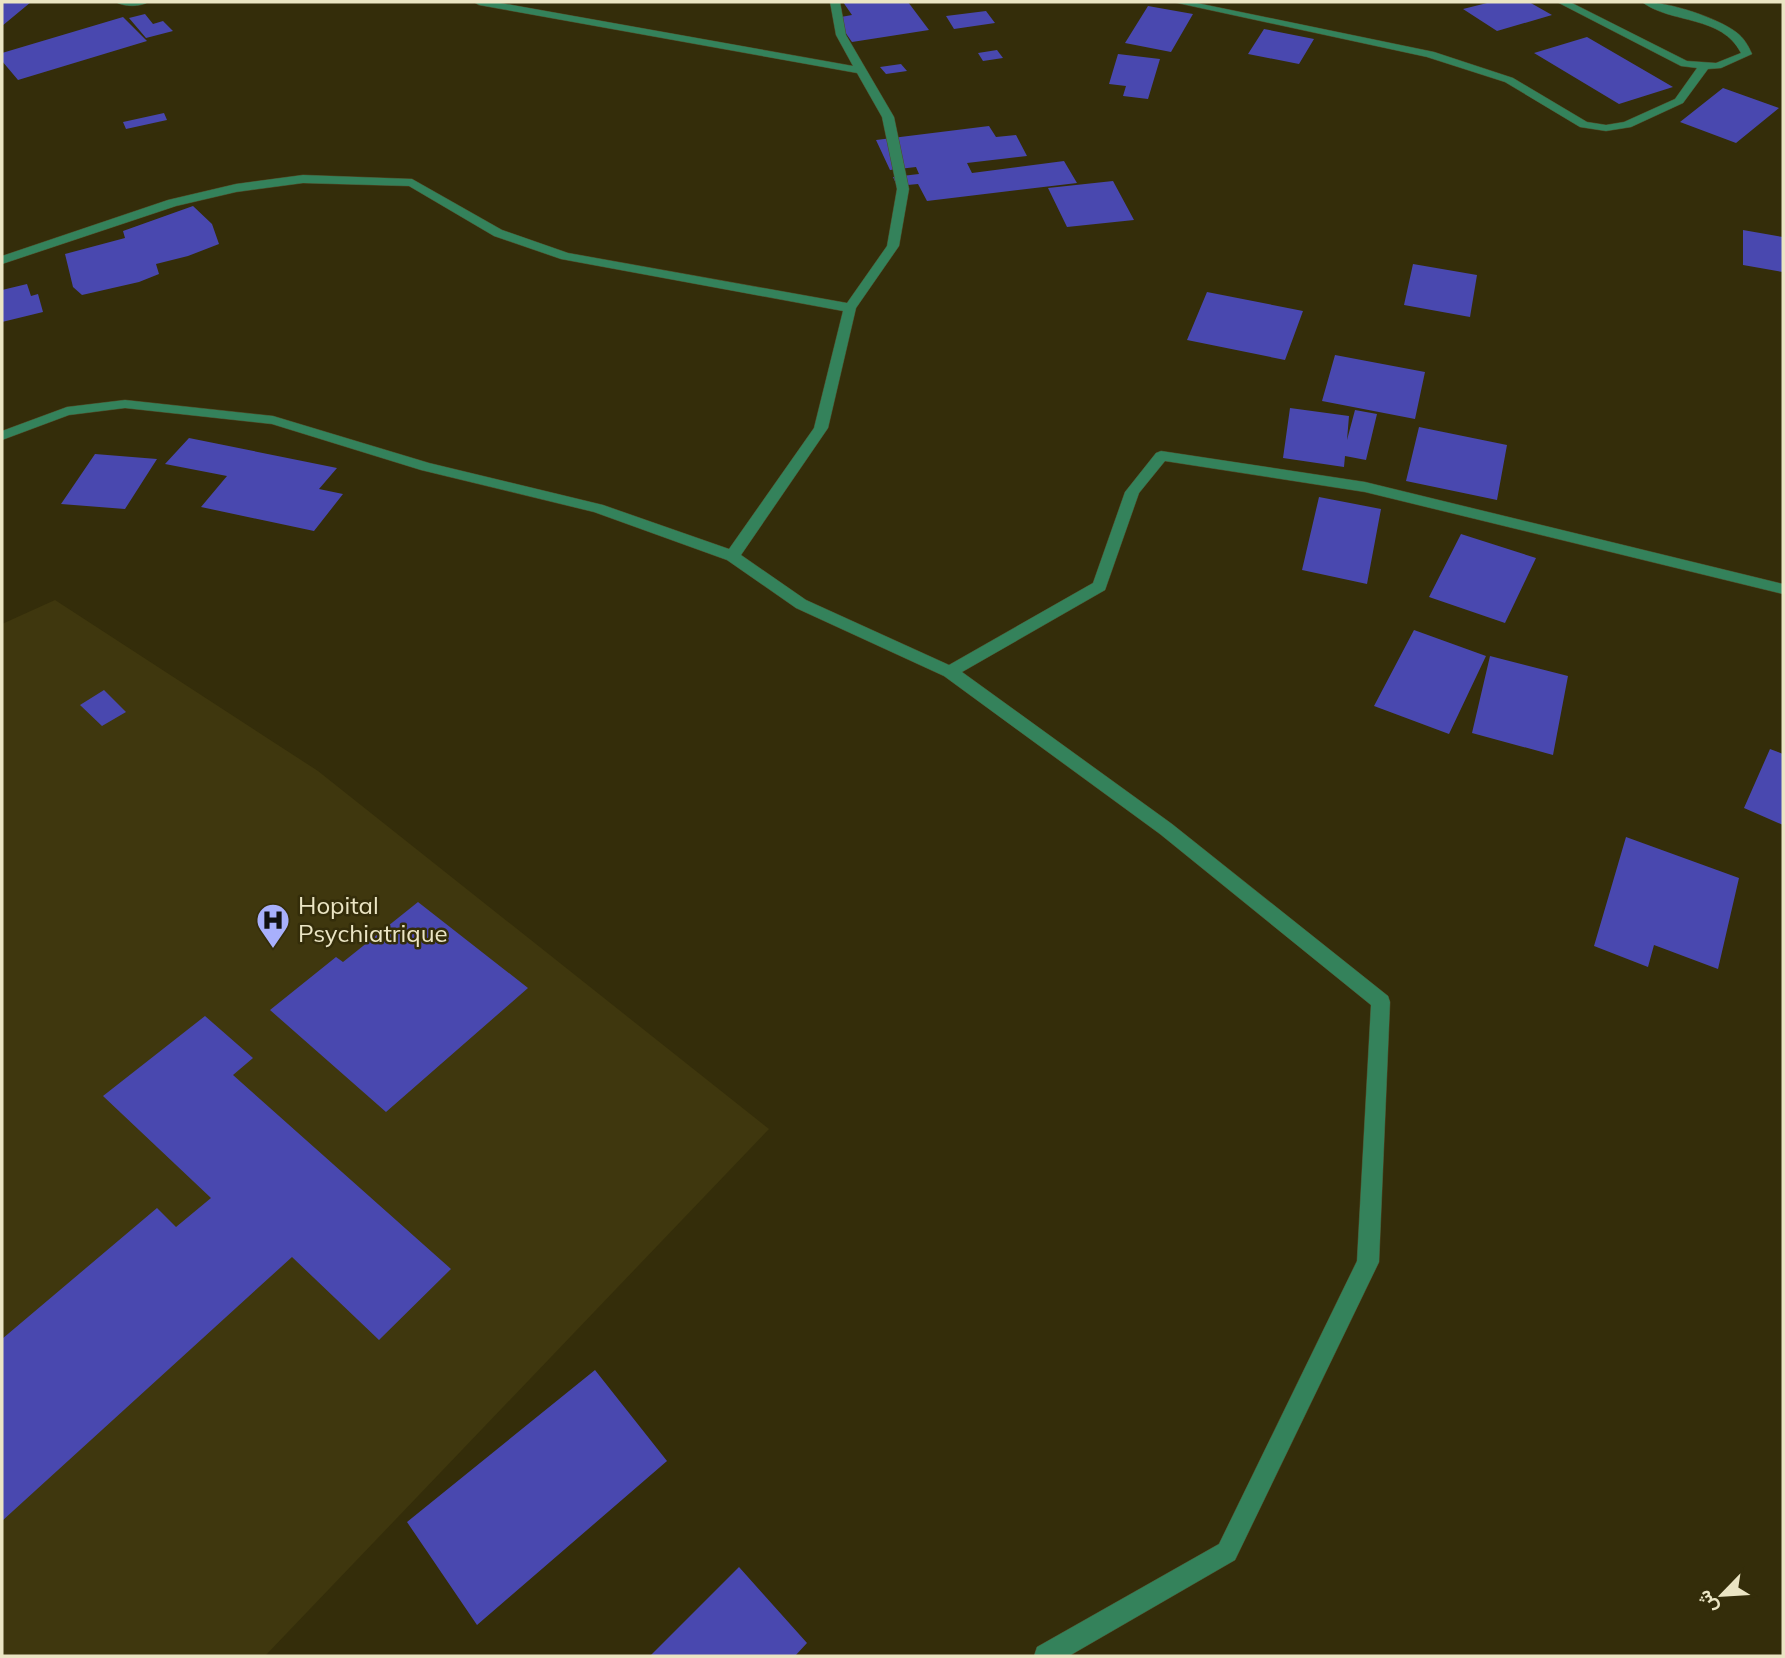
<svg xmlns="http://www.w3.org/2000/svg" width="1785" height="1658" viewBox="0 0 1785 1658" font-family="Mulish,Vazirmatn,sans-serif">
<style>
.built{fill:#3f370e}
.building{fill:#4948af}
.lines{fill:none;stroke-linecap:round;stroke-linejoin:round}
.minor-casing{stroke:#514a28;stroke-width:1}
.minor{fill:#34825b;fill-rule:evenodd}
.labels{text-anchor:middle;stroke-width:5;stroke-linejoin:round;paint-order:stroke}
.poi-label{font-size:24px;fill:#ebe5c4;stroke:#342d0a;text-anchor:start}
</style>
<rect width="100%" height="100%" fill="#342d0a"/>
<!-- built -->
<path class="built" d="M 55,600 L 318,771 L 769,1129 L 265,1656 L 2,1656 L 2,624 Z"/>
<!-- building -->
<path class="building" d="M 2,2 L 31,2 L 2,26 Z
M 843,2 L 908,2 L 929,30 L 852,42 L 835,18 L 852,15 Z
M 1491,2 L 1529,2 L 1552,15 L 1497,31 L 1463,9 Z
M 1148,6 L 1193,14 L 1171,52 L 1125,43 Z
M 986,11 L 995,23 L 954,29 L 946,16 Z
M 145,14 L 153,24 L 163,21 L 173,31 L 146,38 L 129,18 Z
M 123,17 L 147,41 L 18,80 L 2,61 L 2,53 Z
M 1264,29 L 1314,39 L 1299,64 L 1248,54 Z
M 1587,37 L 1673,87 L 1619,104 L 1534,53 Z
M 997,50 L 1003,58 L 983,61 L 978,53 Z
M 1118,54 L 1160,59 L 1148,99 L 1123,96 L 1126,86 L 1109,84 Z
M 901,64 L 907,71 L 886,74 L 880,67 Z
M 1723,88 L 1779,108 L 1736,143 L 1680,122 Z
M 164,113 L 167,120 L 126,129 L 123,122 Z
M 989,126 L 996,137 L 1016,135 L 1027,156 L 967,163 L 972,173 L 1064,161 L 1077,183 L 927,201 L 918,184 L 897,186 L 893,177 L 919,174 L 916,167 L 890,170 L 876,140 Z
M 1113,181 L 1134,220 L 1067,227 L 1048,188 Z
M 193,206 L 212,224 L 219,244 L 188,256 L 156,264 L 159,274 L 139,282 L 82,295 L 73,287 L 65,254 L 125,238 L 123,231 Z
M 1743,230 L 1783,237 L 1783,272 L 1743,265 Z
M 1413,264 L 1477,275 L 1470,317 L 1404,305 Z
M 27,284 L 31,296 L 38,294 L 43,312 L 2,322 L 2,290 Z
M 1207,292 L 1303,311 L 1285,360 L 1187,340 Z
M 1335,355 L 1425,372 L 1415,419 L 1322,401 Z
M 1290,408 L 1349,416 L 1347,440 L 1355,410 L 1377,414 L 1366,460 L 1345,456 L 1344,467 L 1283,458 Z
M 1419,427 L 1507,445 L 1497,500 L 1406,481 Z
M 189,438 L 337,468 L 319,489 L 343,494 L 314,531 L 201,507 L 227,476 L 165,464 Z
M 95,454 L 157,459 L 125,509 L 61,504 Z
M 1319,497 L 1381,509 L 1367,584 L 1302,570 Z
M 1461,534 L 1536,558 L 1505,623 L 1429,597 Z
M 1414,630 L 1486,656 L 1449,734 L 1374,706 Z
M 1490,656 L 1568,676 L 1553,755 L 1472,733 Z
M 104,690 L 126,712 L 102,726 L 80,705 Z
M 1770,749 L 1783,754 L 1783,825 L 1744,808 Z
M 1626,837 L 1739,878 L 1718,969 L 1654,945 L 1648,967 L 1594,946 Z
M 418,902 L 528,988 L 386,1112 L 270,1010 L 336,957 L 343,962 Z
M 205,1016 L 253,1058 L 233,1075 L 451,1269 L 379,1340 L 292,1257 L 2,1521 L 2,1339 L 157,1208 L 176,1227 L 211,1198 L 103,1096 Z
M 595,1370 L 667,1461 L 477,1625 L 407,1522 Z
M 739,1567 L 807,1643 L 795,1656 L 650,1656 Z"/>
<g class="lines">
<defs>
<path id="minor" d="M 116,2 L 148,2 C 141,7 123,7 116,2 Z
M 474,2 L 495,2 L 853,66 L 836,35 L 830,2 L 840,2 L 846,35 L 894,117 L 909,189 L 899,246 L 856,308 L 828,428 L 741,555 L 806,600 L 949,665 L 1093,583 L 1125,492 L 1156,453 L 1161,451 L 1365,482 L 1783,584 L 1783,594 L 1365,492 L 1165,461 L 1139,493 L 1105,590 L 962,672 L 1172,824 L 1388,996 L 1390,1002 L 1379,1262 L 1235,1560 L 1069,1656 L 1034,1656 L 1037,1647 L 1219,1544 L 1357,1261 L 1371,1005 L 1160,834 L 944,676 L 796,608 L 727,560 L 594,512 L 421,470 L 272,424 L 125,408 L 69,415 L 2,440 L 2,431 L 67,407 L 125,400 L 273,416 L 429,463 L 603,505 L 729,549 L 814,428 L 843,311 L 561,259 L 494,236 L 409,186 L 303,183 L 236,192 L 176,206 L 2,264 L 2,256 L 168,200 L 236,184 L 303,175 L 412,179 L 502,230 L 568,253 L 847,303 L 887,246 L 897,189 L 882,117 L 857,73 L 479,5 Z
M 1173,2 L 1192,2 L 1434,52 L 1513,78 L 1587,122 L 1606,125 L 1624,122 L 1675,99 L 1697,68 L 1681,66 L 1557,2 L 1570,2 L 1687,61 L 1716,63 L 1741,53 C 1722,15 1671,24 1642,2 C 1666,1 1716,17 1736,32 C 1744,38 1748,45 1752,54 L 1721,68 L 1708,69 L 1683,103 L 1631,127 L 1606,131 L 1580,127 L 1505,82 L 1427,57 Z"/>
</defs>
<!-- minor casing -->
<use href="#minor" class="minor-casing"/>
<!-- minor -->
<use href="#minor" class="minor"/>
</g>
<!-- icons -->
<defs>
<symbol id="hospital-pin" viewBox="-11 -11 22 30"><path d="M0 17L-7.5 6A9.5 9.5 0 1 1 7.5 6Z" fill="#a8b0fc" stroke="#342d0a"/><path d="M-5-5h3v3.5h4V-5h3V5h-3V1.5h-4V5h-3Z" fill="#111"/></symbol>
</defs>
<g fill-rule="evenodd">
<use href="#hospital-pin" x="254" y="901" width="38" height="52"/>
</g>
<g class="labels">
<!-- poi labels -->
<g class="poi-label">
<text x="298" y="914">Hopital<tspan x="298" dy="28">Psychiatrique</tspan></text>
</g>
</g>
<!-- border -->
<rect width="1785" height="1658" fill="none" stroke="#ebe5c4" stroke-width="7"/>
<!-- north arrow -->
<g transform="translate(1722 1595) rotate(245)" stroke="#342d0a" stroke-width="5" paint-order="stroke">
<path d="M0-5L12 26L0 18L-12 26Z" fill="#ebe5c4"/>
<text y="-10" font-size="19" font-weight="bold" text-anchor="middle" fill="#ebe5c4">ش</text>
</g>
</svg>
